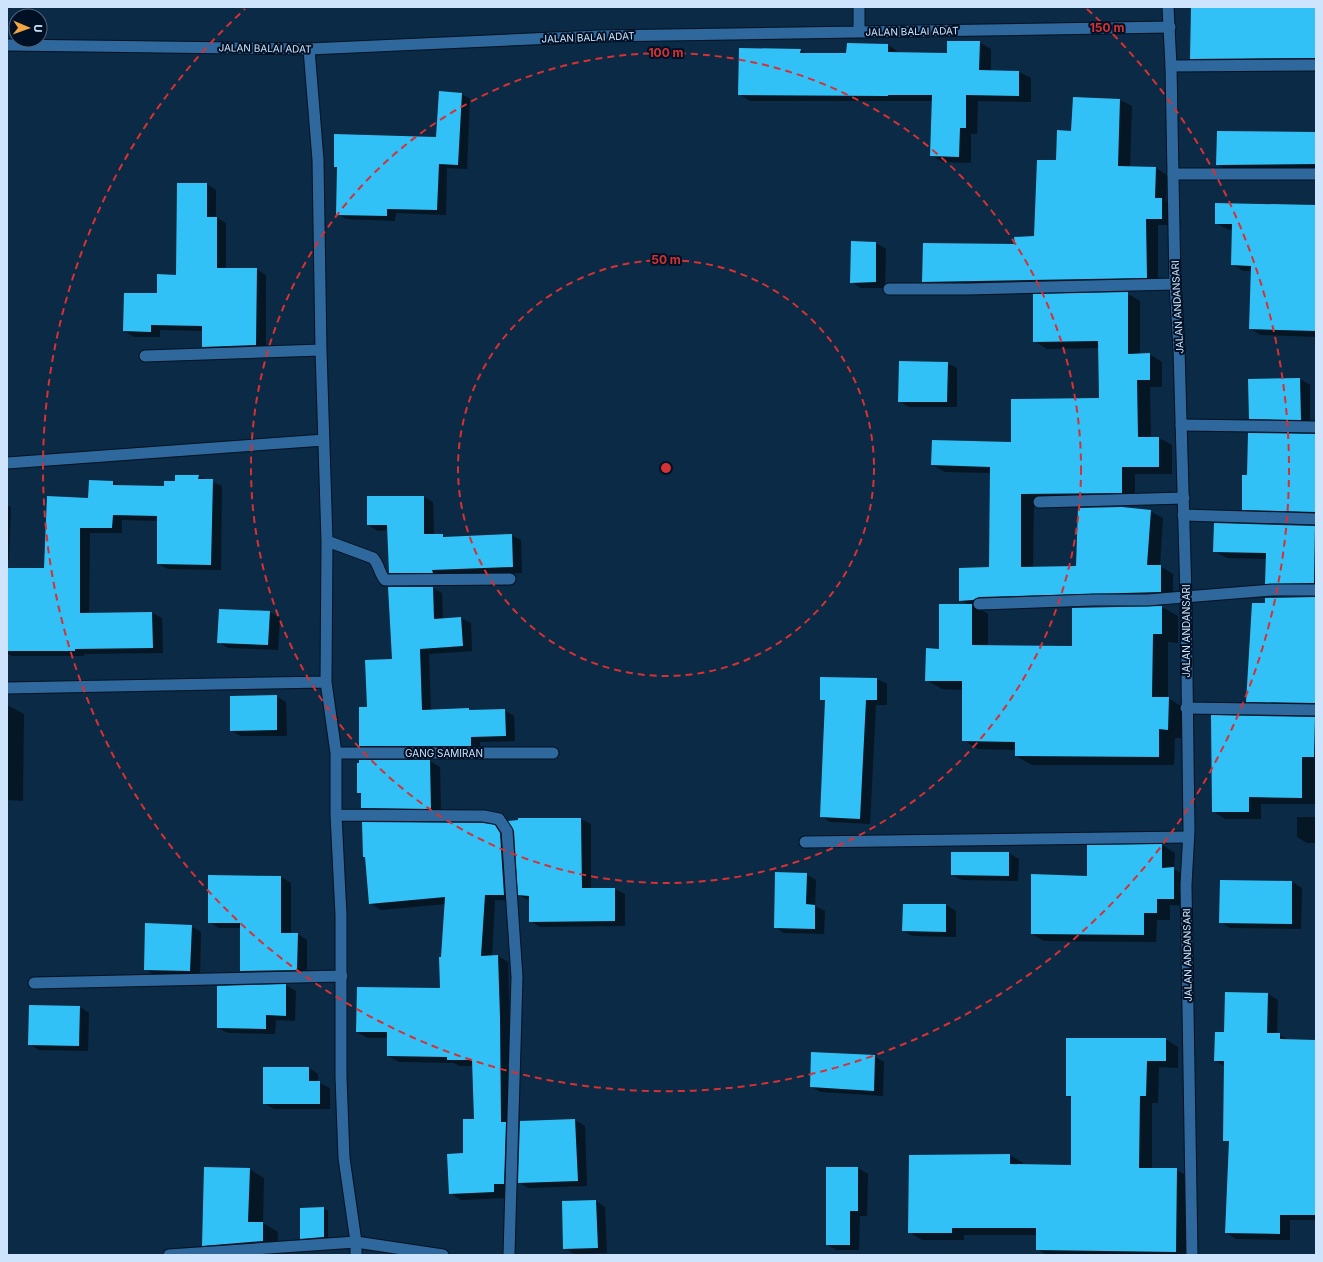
<svg xmlns="http://www.w3.org/2000/svg" width="1323" height="1262" viewBox="0 0 1323 1262" font-family="Inter,sans-serif">
<style>
.shadow{fill:#0007}
.building{fill:#32c1f6}
.lines{fill:none;stroke-linecap:round;stroke-linejoin:round}
.minor-casing{stroke:#021222;stroke-width:13}
.tertiary-casing{stroke:#021222;stroke-width:13}
.minor{stroke:#2f689d;stroke-width:11}
.tertiary{stroke:#2f689d;stroke-width:11}
.ring{fill:none;stroke:#d63133;stroke-width:2;stroke-dasharray:7 5}
.labels{text-anchor:middle;stroke-width:4;stroke-linejoin:round;paint-order:stroke}
.street-label{font-size:10px;fill:#cde4fc;stroke:#001126}
.centre{fill:#d63133;stroke:#001126;stroke-width:2}
.ring-label{font-size:12px;text-anchor:middle;font-weight:bold;fill:#d63133;stroke:#001126;stroke-width:4;stroke-linejoin:round;paint-order:stroke}
</style>
<rect width="100%" height="100%" fill="#0b2a45"/>
<!-- shadow -->
<path class="shadow" d="M 1192,7 L 1316,7 L 1316,65 L 1204,65 L 1191,58 Z
M 979,42 L 991,49 L 991,71 L 1019,72 L 1031,78 L 1031,102 L 978,101 L 977,134 L 971,134 L 971,163 L 943,162 L 931,155 L 932,101 L 750,101 L 739,94 L 800,50 L 808,54 L 847,54 L 848,44 L 888,45 L 900,53 L 948,54 Z
M 462,94 L 470,99 L 467,169 L 447,168 L 446,215 L 396,213 L 395,221 L 346,219 L 337,214 L 338,169 L 335,167 L 437,138 Z
M 1074,98 L 1120,100 L 1132,106 L 1130,167 L 1156,168 L 1167,175 L 1166,201 L 1174,206 L 1173,225 L 1158,225 L 1158,284 L 934,288 L 923,281 L 1035,237 L 1057,162 L 1072,132 Z
M 1316,133 L 1316,168 L 1225,169 L 1217,164 Z
M 207,184 L 216,190 L 216,217 L 226,223 L 226,269 L 256,269 L 266,275 L 266,350 L 212,352 L 203,346 L 203,331 L 160,330 L 160,337 L 134,337 L 124,331 L 177,276 Z
M 1316,206 L 1316,337 L 1261,335 L 1250,329 L 1252,271 L 1243,271 L 1232,264 L 1233,230 L 1227,229 L 1216,223 Z
M 876,243 L 886,249 L 885,288 L 861,288 L 851,282 Z
M 1127,293 L 1140,301 L 1140,355 L 1149,354 L 1162,362 L 1162,387 L 1150,387 L 1151,438 L 1159,438 L 1172,445 L 1172,474 L 1135,474 L 1135,500 L 1034,501 L 1033,568 L 1077,567 L 1150,511 L 1163,518 L 1160,566 L 1173,574 L 1173,599 L 976,607 L 988,614 L 988,646 L 1073,647 L 1073,609 L 1162,607 L 1178,616 L 1178,643 L 1168,642 L 1168,698 L 1184,708 L 1184,738 L 1175,738 L 1174,765 L 1032,765 L 1016,756 L 1016,750 L 978,749 L 963,740 L 963,690 L 942,689 L 926,680 L 940,650 L 969,605 L 960,600 L 990,568 L 991,473 L 945,472 L 932,465 L 1012,443 L 1100,399 L 1099,348 L 1047,349 L 1034,341 Z
M 947,363 L 957,368 L 957,407 L 909,407 L 899,401 Z
M 1300,379 L 1310,385 L 1310,425 L 1259,424 L 1250,418 L 1249,380 Z
M 1316,434 L 1316,518 L 1255,516 L 1243,509 L 1248,476 Z
M 198,476 L 222,486 L 221,570 L 168,569 L 158,564 L 158,521 L 122,520 L 122,533 L 90,533 L 89,614 L 152,613 L 162,618 L 163,653 L 84,654 L 84,656 L 12,656 L 7,654 L 7,609 L 45,569 L 89,499 L 113,482 L 121,486 L 165,487 Z
M 424,497 L 433,502 L 434,535 L 442,535 L 447,537 L 511,535 L 521,540 L 522,573 L 399,578 L 390,572 L 389,530 L 378,531 L 368,525 Z
M 7,505 L 11,507 L 9,560 L 7,560 Z
M 1215,524 L 1316,527 L 1316,590 L 1279,590 L 1266,583 L 1267,559 L 1227,558 L 1214,551 Z
M 433,588 L 442,593 L 443,619 L 461,618 L 471,623 L 472,651 L 429,654 L 431,711 L 469,709 L 473,711 L 504,710 L 514,716 L 515,741 L 480,742 L 480,751 L 370,751 L 360,745 L 368,708 Z
M 1316,598 L 1316,710 L 1260,709 L 1247,701 L 1266,599 Z
M 270,612 L 280,618 L 278,650 L 228,648 L 218,642 Z
M 821,678 L 877,679 L 887,684 L 887,705 L 876,705 L 870,824 L 830,822 L 821,816 L 826,702 L 821,699 Z
M 276,696 L 286,702 L 287,736 L 241,736 L 231,731 Z
M 7,705 L 24,714 L 23,801 L 7,800 Z
M 1314,718 L 1316,719 L 1315,804 L 1261,804 L 1261,819 L 1225,819 L 1213,811 Z
M 430,761 L 440,767 L 441,814 L 372,813 L 362,808 L 362,795 L 358,793 Z
M 1297,817 L 1316,817 L 1316,843 L 1307,843 L 1297,837 Z
M 581,819 L 591,824 L 591,889 L 615,889 L 625,894 L 625,926 L 540,927 L 530,921 L 530,901 L 519,895 Z
M 494,826 L 506,833 L 515,901 L 495,900 L 492,956 L 498,956 L 508,962 L 515,1190 L 504,1190 L 505,1198 L 461,1200 L 450,1193 L 475,1120 L 474,1066 L 459,1066 L 454,1063 L 399,1062 L 388,1056 L 388,1038 L 368,1038 L 357,1032 L 441,989 L 446,904 L 381,910 L 370,903 Z
M 1162,845 L 1175,853 L 1174,869 L 1186,876 L 1186,906 L 1170,905 L 1170,920 L 1157,920 L 1156,942 L 1044,941 L 1032,934 L 1088,877 L 1088,846 Z
M 1009,853 L 1019,859 L 1018,881 L 962,880 L 952,875 Z
M 806,874 L 816,880 L 815,906 L 825,911 L 824,934 L 784,933 L 775,927 Z
M 209,876 L 281,877 L 291,883 L 291,934 L 298,934 L 307,940 L 307,975 L 251,976 L 241,971 L 241,928 L 219,928 L 209,922 Z
M 1221,881 L 1292,882 L 1302,888 L 1301,929 L 1230,928 L 1220,922 Z
M 946,905 L 956,911 L 956,937 L 913,936 L 903,931 Z
M 191,926 L 201,932 L 200,976 L 154,975 L 145,969 Z
M 286,985 L 296,991 L 295,1021 L 276,1020 L 275,1034 L 228,1033 L 218,1028 Z
M 1226,993 L 1268,994 L 1278,1000 L 1277,1034 L 1290,1040 L 1316,1041 L 1316,1220 L 1290,1220 L 1290,1240 L 1236,1239 L 1226,1233 L 1230,1143 L 1224,1140 L 1225,1066 L 1215,1061 L 1225,1033 Z
M 80,1007 L 89,1013 L 88,1051 L 39,1050 L 29,1044 Z
M 1165,1039 L 1178,1047 L 1178,1068 L 1159,1067 L 1158,1103 L 1152,1103 L 1152,1169 L 1176,1170 L 1189,1177 L 1188,1255 L 1047,1255 L 1037,1249 L 1037,1235 L 964,1235 L 964,1240 L 922,1240 L 909,1232 L 910,1156 L 1010,1155 L 1023,1163 L 1023,1166 L 1072,1166 L 1072,1099 L 1067,1096 Z
M 874,1056 L 884,1062 L 883,1096 L 821,1092 L 811,1087 Z
M 309,1068 L 318,1074 L 318,1082 L 330,1088 L 330,1109 L 274,1109 L 264,1103 Z
M 575,1120 L 585,1126 L 587,1186 L 529,1188 L 519,1183 Z
M 858,1168 L 868,1174 L 867,1216 L 860,1216 L 859,1250 L 837,1250 L 827,1245 Z
M 249,1169 L 264,1178 L 263,1223 L 278,1232 L 277,1250 L 218,1254 L 203,1245 Z
M 596,1201 L 605,1207 L 607,1253 L 574,1254 L 564,1248 Z
M 323,1208 L 328,1211 L 328,1239 L 305,1241 L 301,1238 Z"/>
<!-- building -->
<path class="building" d="M 1191,7 L 1316,7 L 1316,58 L 1190,59 Z
M 947,41 L 980,41 L 979,70 L 1019,71 L 1019,96 L 966,95 L 966,128 L 960,128 L 959,157 L 930,156 L 932,95 L 888,95 L 888,96 L 738,95 L 739,48 L 801,49 L 800,53 L 846,53 L 847,43 L 888,44 L 888,52 L 947,53 Z
M 439,91 L 462,93 L 458,165 L 439,164 L 437,210 L 387,209 L 387,216 L 336,215 L 337,167 L 334,167 L 334,134 L 436,137 Z
M 1073,97 L 1120,99 L 1118,166 L 1156,167 L 1155,198 L 1162,198 L 1162,219 L 1146,219 L 1147,278 L 922,282 L 923,243 L 1015,244 L 1014,237 L 1034,236 L 1037,160 L 1056,160 L 1057,130 L 1071,131 Z
M 1217,131 L 1316,132 L 1316,164 L 1216,165 Z
M 177,183 L 207,183 L 207,217 L 217,217 L 217,268 L 257,268 L 256,345 L 202,347 L 202,326 L 151,325 L 151,332 L 123,331 L 124,293 L 157,293 L 157,274 L 176,275 Z
M 1215,203 L 1316,205 L 1316,331 L 1249,329 L 1251,266 L 1231,265 L 1232,224 L 1215,224 Z
M 851,241 L 876,242 L 876,282 L 850,283 Z
M 1128,292 L 1128,354 L 1150,353 L 1150,380 L 1137,380 L 1138,437 L 1159,437 L 1159,467 L 1122,467 L 1122,493 L 1021,494 L 1021,567 L 1076,566 L 1078,508 L 1122,507 L 1151,510 L 1147,565 L 1161,565 L 1161,592 L 979,597 L 973,600 L 959,601 L 959,568 L 989,567 L 990,467 L 931,465 L 932,440 L 1011,442 L 1011,399 L 1099,398 L 1098,341 L 1033,342 L 1033,294 Z
M 899,361 L 948,362 L 947,402 L 898,402 Z
M 1300,378 L 1301,420 L 1249,419 L 1248,379 Z
M 1248,433 L 1316,434 L 1316,512 L 1242,510 L 1242,475 L 1247,475 Z
M 175,475 L 199,475 L 198,479 L 213,479 L 211,565 L 157,564 L 157,516 L 113,515 L 112,528 L 80,528 L 80,613 L 152,612 L 153,648 L 75,649 L 75,651 L 7,651 L 7,568 L 44,568 L 47,496 L 88,498 L 89,480 L 113,481 L 113,485 L 164,486 L 164,481 L 175,481 Z
M 367,496 L 424,496 L 424,534 L 443,534 L 443,537 L 512,534 L 513,567 L 432,570 L 433,573 L 389,573 L 387,525 L 367,525 Z
M 1214,523 L 1315,526 L 1314,583 L 1265,584 L 1266,553 L 1213,552 Z
M 388,587 L 433,587 L 434,619 L 461,617 L 463,646 L 420,649 L 422,710 L 469,708 L 469,710 L 505,709 L 506,736 L 471,737 L 471,746 L 359,746 L 359,707 L 367,707 L 365,660 L 392,659 Z
M 1316,597 L 1315,703 L 1246,702 L 1252,603 L 1265,603 L 1265,598 Z
M 939,604 L 972,604 L 972,645 L 1072,646 L 1072,608 L 1162,606 L 1162,634 L 1153,634 L 1152,697 L 1169,697 L 1168,730 L 1159,729 L 1159,757 L 1015,756 L 1015,742 L 962,741 L 962,681 L 925,681 L 926,648 L 939,649 Z
M 219,609 L 270,611 L 268,645 L 217,643 Z
M 820,677 L 877,678 L 877,700 L 866,700 L 860,819 L 820,817 L 825,700 L 820,700 Z
M 277,695 L 277,730 L 230,731 L 230,696 Z
M 1211,715 L 1315,717 L 1314,757 L 1302,757 L 1302,798 L 1249,797 L 1249,812 L 1212,812 Z
M 359,760 L 430,760 L 431,809 L 361,808 L 361,793 L 357,793 L 357,763 L 359,763 Z
M 518,818 L 581,818 L 582,888 L 615,888 L 615,921 L 529,922 L 529,896 L 518,895 L 514,831 L 508,821 L 518,820 Z
M 362,822 L 483,823 L 495,825 L 500,833 L 504,895 L 485,895 L 481,956 L 498,955 L 500,1017 L 501,1122 L 506,1122 L 504,1184 L 494,1184 L 494,1192 L 449,1194 L 447,1154 L 463,1153 L 463,1119 L 474,1119 L 472,1060 L 447,1060 L 447,1057 L 387,1056 L 387,1032 L 356,1032 L 357,987 L 440,988 L 439,957 L 441,957 L 445,897 L 369,904 L 365,857 L 363,857 Z
M 1162,844 L 1162,868 L 1174,867 L 1174,899 L 1157,899 L 1157,913 L 1144,913 L 1144,935 L 1031,934 L 1031,874 L 1087,876 L 1087,845 Z
M 951,852 L 1009,852 L 1009,876 L 951,875 Z
M 775,872 L 807,873 L 806,904 L 815,905 L 815,929 L 774,928 Z
M 208,875 L 281,876 L 281,933 L 298,933 L 297,970 L 240,971 L 240,923 L 208,923 Z
M 1220,880 L 1292,881 L 1292,924 L 1219,923 Z
M 903,904 L 946,904 L 946,932 L 902,931 Z
M 145,923 L 192,925 L 190,971 L 144,970 Z
M 286,984 L 286,1016 L 266,1015 L 266,1029 L 217,1028 L 217,986 Z
M 1225,992 L 1268,993 L 1267,1033 L 1280,1033 L 1280,1039 L 1316,1040 L 1316,1215 L 1280,1215 L 1280,1234 L 1225,1233 L 1229,1141 L 1223,1141 L 1224,1061 L 1214,1061 L 1215,1032 L 1224,1032 Z
M 29,1005 L 80,1006 L 79,1046 L 28,1045 Z
M 1066,1038 L 1166,1038 L 1166,1061 L 1147,1061 L 1146,1096 L 1140,1096 L 1139,1168 L 1177,1168 L 1176,1252 L 1036,1250 L 1036,1228 L 952,1228 L 952,1233 L 908,1233 L 909,1155 L 1010,1154 L 1010,1164 L 1071,1165 L 1071,1096 L 1066,1096 Z
M 811,1052 L 875,1055 L 874,1091 L 810,1087 Z
M 263,1067 L 309,1067 L 309,1081 L 320,1081 L 320,1104 L 263,1104 Z
M 575,1119 L 578,1181 L 518,1183 L 520,1121 Z
M 204,1167 L 250,1168 L 248,1222 L 263,1222 L 263,1241 L 202,1246 Z
M 826,1167 L 858,1167 L 858,1211 L 850,1211 L 850,1245 L 826,1245 Z
M 596,1200 L 598,1248 L 563,1249 L 562,1201 Z
M 324,1207 L 324,1237 L 300,1239 L 300,1208 Z"/>
<g class="lines">
<defs>
<path id="minor" d="M 859,32 L 859,7
M 7,45 L 309,49 L 600,36 L 1170,27
M 309,49 L 318,160 L 321,350 L 327,541 L 326,682 L 336,753 L 336,815 L 341,915 L 341,1077 L 344,1158 L 356,1242 L 356,1255
M 1171,66 L 1316,65
M 1173,174 L 1316,174
M 889,289 L 968,289 L 1175,284
M 145,356 L 321,350
M 1181,425 L 1316,427
M 7,463 L 324,440
M 1039,502 L 1184,498
M 1183,515 L 1316,519
M 327,541 L 373,558 C 379,564 379,573 385,580 L 510,579
M 979,604 L 1093,600 L 1147,600 L 1273,590 L 1316,590
M 7,688 L 326,682
M 1186,708 L 1316,710
M 336,753 L 553,753
M 336,815 L 484,816 L 499,819 L 507,831 L 517,977 L 509,1255
M 805,842 L 1188,837
M 34,983 L 342,976
M 169,1255 L 356,1242 L 443,1255"/>
<path id="tertiary" d="M 1168,7 L 1171,66 L 1175,284 L 1179,349 L 1186,597 L 1189,831 L 1186,885 L 1192,1255"/>
</defs>
<!-- minor casing -->
<use href="#minor" class="minor-casing"/>
<!-- tertiary casing -->
<use href="#tertiary" class="tertiary-casing"/>
<!-- minor -->
<use href="#minor" class="minor"/>
<!-- tertiary -->
<use href="#tertiary" class="tertiary"/>
</g>
<!-- distance rings -->
<g class="ring">
<circle cx="666" cy="468" r="208"/>
<circle cx="666" cy="468" r="415"/>
<path d="M1087 9A623 623 0 1 1 245 9"/>
</g>
<g class="labels">
<!-- street labels -->
<g class="street-label">
<text transform="translate(912 31) rotate(-1)" y="4">JALAN BALAI ADAT</text>
<text transform="translate(588 37) rotate(-2)" y="4">JALAN BALAI ADAT</text>
<text transform="translate(265 48) rotate(1)" y="4">JALAN BALAI ADAT</text>
<text transform="translate(1177 307) rotate(-93)" y="4">JALAN ANDANSARI</text>
<text transform="translate(1186 631) rotate(-90)" y="4">JALAN ANDANSARI</text>
<text x="444" y="757">GANG SAMIRAN</text>
<text transform="translate(1187 955) rotate(-91)" y="4">JALAN ANDANSARI</text>
</g>
</g>
<circle cx="666" cy="468" r="6" class="centre"/>
<g class="ring-label">
<text x="1107" y="32">150 m</text>
<text x="666" y="57">100 m</text>
<text x="666" y="264">50 m</text>
</g>
<!-- border -->
<rect width="1323" height="1262" fill="none" stroke="#cde4fc" stroke-width="16"/>
<!-- north arrow -->
<g transform="translate(28 28) rotate(92)"><circle r="19" fill="#001126" stroke="#52657c"/>
<path d="M0-3L7 15L0 10L-7 15Z" fill="#f2a542"/>
<text y="-6" font-size="11" font-weight="bold" text-anchor="middle" fill="#cde4fc">U</text>
</g>
</svg>
